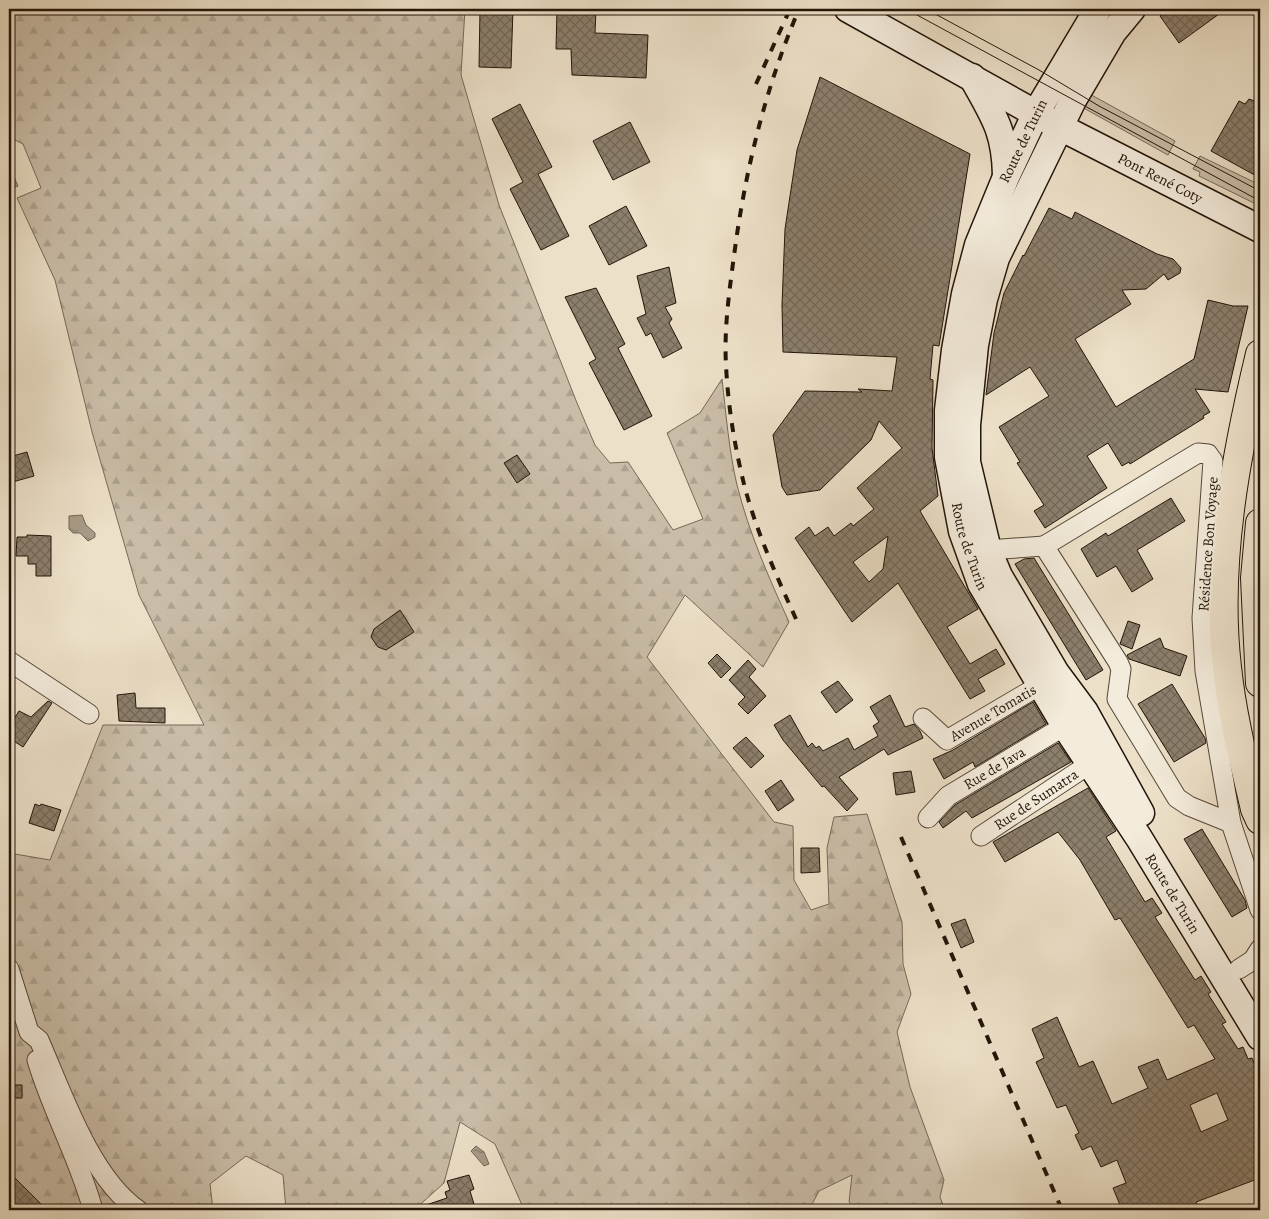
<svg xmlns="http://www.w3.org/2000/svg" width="1269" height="1219" viewBox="0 0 1269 1219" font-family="Alegreya,serif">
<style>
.grass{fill:#cabda8;stroke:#766958}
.forest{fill:url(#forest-firs);stroke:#766958}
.water{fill:url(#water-ripples);stroke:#736555}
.building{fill:url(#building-cross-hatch);stroke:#231509;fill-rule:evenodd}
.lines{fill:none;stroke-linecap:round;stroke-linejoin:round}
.minor-casing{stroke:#554839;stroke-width:21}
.secondary-casing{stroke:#231509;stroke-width:29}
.primary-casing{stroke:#231509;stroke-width:30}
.minor{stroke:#f3ebdb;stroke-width:19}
.secondary{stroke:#f3ebdb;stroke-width:26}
.primary{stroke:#ece0c8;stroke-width:28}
.tram{stroke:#231509;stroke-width:1}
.rail{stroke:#231509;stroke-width:4;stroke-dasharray:9 9;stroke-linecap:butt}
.labels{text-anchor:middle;stroke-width:4;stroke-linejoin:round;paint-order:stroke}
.street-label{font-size:15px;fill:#231509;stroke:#f3ebdb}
</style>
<defs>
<pattern id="forest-firs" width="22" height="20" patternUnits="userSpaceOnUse" patternTransform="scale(1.25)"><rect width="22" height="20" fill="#cabda8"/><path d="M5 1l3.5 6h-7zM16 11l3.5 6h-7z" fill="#ada28f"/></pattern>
<pattern id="water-ripples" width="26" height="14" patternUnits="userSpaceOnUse" patternTransform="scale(1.25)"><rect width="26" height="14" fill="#a89b87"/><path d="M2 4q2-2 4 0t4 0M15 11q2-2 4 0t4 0" fill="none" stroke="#887d6d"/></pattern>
<pattern id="building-cross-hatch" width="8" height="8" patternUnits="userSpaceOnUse" patternTransform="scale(1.25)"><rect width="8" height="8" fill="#8c7f6c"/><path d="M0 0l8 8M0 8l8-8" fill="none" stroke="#726757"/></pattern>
</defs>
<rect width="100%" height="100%" fill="#ece0c8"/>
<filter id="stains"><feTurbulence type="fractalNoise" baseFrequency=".004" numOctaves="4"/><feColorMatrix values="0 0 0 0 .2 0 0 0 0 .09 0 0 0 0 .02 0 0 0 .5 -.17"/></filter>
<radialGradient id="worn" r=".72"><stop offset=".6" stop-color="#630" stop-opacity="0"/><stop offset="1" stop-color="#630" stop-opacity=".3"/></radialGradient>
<!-- grass -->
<path class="grass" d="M 1086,92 L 1175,141 L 1168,155 L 1080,106 Z
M 1200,156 L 1260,185 L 1260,206 L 1199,176 L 1200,172 L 1193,169 Z"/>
<!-- forest -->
<path class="forest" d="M 9,9 L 465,9 L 461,75 L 499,205 L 577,403 L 595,445 L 610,463 L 628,462 L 673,530 L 703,519 L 667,433 L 700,413 L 722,379 C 726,414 729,451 737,485 C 749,533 769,578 789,622 L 763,667 L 685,595 L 647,657 L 774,822 L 793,826 L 794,880 L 811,910 L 829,904 L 827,848 L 834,817 L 867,814 L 902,922 L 903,964 L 911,994 L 897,1032 L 910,1087 L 944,1180 L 940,1197 L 945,1210 L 857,1210 L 849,1202 L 852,1175 L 819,1191 L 809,1210 L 529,1210 L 522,1205 L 495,1144 L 460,1122 L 444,1183 L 414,1210 L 286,1210 L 283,1175 L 246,1156 L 210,1184 L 213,1210 L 9,1210 L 9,853 L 50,860 L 103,725 L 204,725 L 139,595 L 92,432 L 55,280 L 17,198 L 41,188 L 23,144 L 9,137 Z"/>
<!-- water -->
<path class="water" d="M 9,166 L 18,186 L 9,190 Z
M 82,515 L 86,525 L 95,533 L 95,537 L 88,541 L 80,533 L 73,533 L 69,529 L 69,516 Z
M 476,1146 L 484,1152 L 489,1164 L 484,1166 L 471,1151 Z"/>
<!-- building -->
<path class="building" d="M 480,9 L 513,9 L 511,68 L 479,67 Z
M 557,9 L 596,9 L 595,33 L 648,35 L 646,78 L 572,75 L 571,49 L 556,49 Z
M 1171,9 L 1226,9 L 1179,43 L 1160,16 Z
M 820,77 L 970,154 L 939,346 L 933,345 L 930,379 L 933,380 L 932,448 L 938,496 L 920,511 L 978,609 L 947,627 L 970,664 L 996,649 L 1005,664 L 978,679 L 985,691 L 970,699 L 898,583 L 852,622 L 795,538 L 809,527 L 815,536 L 828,527 L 834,536 L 851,523 L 853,526 L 874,509 L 857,488 L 902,448 L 879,421 L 871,440 L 820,490 L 787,495 L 782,487 L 773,435 L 805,391 L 862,392 L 858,389 L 892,391 L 897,357 L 783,352 L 782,305 L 785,229 L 797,150 ZM 888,536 L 883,569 L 869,582 L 853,562 Z
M 1249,99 L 1260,103 L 1260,178 L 1211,151 L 1239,101 L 1245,104 Z
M 520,104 L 552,167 L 538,174 L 569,236 L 541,250 L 510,189 L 523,182 L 492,119 Z
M 630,122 L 650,162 L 613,180 L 593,141 Z
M 626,206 L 647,246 L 609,265 L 589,226 Z
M 1049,208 L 1072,219 L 1075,212 L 1157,254 L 1173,259 L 1181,268 L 1180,273 L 1168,280 L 1164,274 L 1146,289 L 1122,290 L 1131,304 L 1075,339 L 1116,407 L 1194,359 L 1208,300 L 1233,306 L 1248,306 L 1228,392 L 1195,389 L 1210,412 L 1203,416 L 1204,418 L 1130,464 L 1129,462 L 1122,466 L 1108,443 L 1087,456 L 1107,488 L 1045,528 L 1034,511 L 1044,505 L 1017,463 L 1020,462 L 999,427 L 1049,396 L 1030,367 L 986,395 L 994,333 L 1004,293 L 1023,255 L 1024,256 Z
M 669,267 L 676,303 L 665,307 L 672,319 L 669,323 L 682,348 L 663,358 L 651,333 L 646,336 L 637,318 L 646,314 L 637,276 Z
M 596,288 L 625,344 L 618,348 L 652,416 L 624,430 L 589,363 L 596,359 L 565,297 Z
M 27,452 L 34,476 L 9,483 L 9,457 Z
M 517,455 L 530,474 L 517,483 L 504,463 Z
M 1171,498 L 1185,521 L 1137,550 L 1153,579 L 1132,592 L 1116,566 L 1097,577 L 1081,549 L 1106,533 L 1108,536 Z
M 27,535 L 51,536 L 51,576 L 36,576 L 36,564 L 28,564 L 28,556 L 16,556 L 17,537 L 27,537 Z
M 1034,558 L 1103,670 L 1086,680 L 1015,564 L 1024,559 Z
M 400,610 L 414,632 L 386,650 L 378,647 L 371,637 L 374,629 Z
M 1128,621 L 1140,625 L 1132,649 L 1120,644 Z
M 1160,638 L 1164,648 L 1187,656 L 1180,676 L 1129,659 L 1127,655 Z
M 717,654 L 731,668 L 721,678 L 708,663 Z
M 748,660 L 756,669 L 749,677 L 766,696 L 748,714 L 738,704 L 745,697 L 729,680 Z
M 838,681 L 853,700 L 836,713 L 821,692 Z
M 1172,684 L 1205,738 L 1206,743 L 1174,762 L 1138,704 Z
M 135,693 L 136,708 L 165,708 L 165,723 L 119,721 L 117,695 Z
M 890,695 L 905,727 L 914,724 L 920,731 L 923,738 L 888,755 L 884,749 L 839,777 L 858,799 L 847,811 L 824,786 L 822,787 L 783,740 L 774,725 L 790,715 L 808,747 L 812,743 L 816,748 L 819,746 L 823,751 L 848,738 L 854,750 L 878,736 L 873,726 L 879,722 L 870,707 Z
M 48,701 L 52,703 L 23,747 L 9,738 L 9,727 L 19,711 L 31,717 Z
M 1033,702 L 1046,724 L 975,767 L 973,762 L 944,779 L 933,759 L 953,750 Z
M 746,737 L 764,756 L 751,768 L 733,748 Z
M 1058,743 L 1071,762 L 972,818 L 966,811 L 943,828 L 939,822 L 955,805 Z
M 911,771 L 915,792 L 896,795 L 893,773 Z
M 781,780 L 794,800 L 778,811 L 765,791 Z
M 1088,788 L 1116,831 L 1106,837 L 1145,902 L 1152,898 L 1162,913 L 1155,917 L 1195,980 L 1201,976 L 1211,992 L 1208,994 L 1226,1022 L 1222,1024 L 1238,1049 L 1243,1047 L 1248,1059 L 1252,1058 L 1260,1077 L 1260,1178 L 1196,1202 L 1201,1210 L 1122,1210 L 1113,1188 L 1126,1183 L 1117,1160 L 1101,1167 L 1091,1146 L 1082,1150 L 1075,1135 L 1079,1133 L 1066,1105 L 1057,1108 L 1036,1062 L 1044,1058 L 1032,1029 L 1057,1017 L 1079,1067 L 1093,1061 L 1112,1104 L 1148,1088 L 1138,1067 L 1158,1059 L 1167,1080 L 1215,1059 L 1194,1025 L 1188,1028 L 1120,918 L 1115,920 L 1080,860 L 1058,832 L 1005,862 L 993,842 ZM 1217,1093 L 1228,1120 L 1201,1132 L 1190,1105 Z
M 35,804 L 40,806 L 41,804 L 61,810 L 54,831 L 29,823 Z
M 1202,829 L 1245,900 L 1247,908 L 1232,917 L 1184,839 Z
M 801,848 L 819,848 L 820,872 L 801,873 Z
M 965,919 L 974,942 L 961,948 L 951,924 Z
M 9,1085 L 22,1085 L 22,1098 L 9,1098 Z
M 9,1172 L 47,1210 L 13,1210 L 9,1207 Z
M 469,1175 L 474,1189 L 470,1191 L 474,1204 L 458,1210 L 417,1210 L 417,1208 L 447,1198 L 445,1192 L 450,1190 L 447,1181 Z"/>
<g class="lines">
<defs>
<g id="minor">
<path d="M 1044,546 L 1198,453 L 1208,454 L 1213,461 L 1202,618 L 1205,671 L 1231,823"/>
<path d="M 988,550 L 1044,546 L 1118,662 L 1121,669 L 1117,699 L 1177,798 L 1189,806 L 1231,823 L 1260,910"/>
<path d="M 9,661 L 89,714"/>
<path id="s1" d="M 923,718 L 947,740 L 1042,684"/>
<path id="s2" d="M 928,818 L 948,796 L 1076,719"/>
<path id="s3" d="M 981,836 L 1091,763"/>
<path d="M 9,969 L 29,1032 L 39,1040 C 62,1092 90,1177 138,1210"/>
<path d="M 1239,969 L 1253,960 L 1260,949"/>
<path d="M 37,1060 C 52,1111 79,1158 93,1210"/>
</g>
<g id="secondary">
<path id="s4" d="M 848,9 L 1060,127 L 1260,229"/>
<path id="s5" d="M 1098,9 L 1036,113 L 1006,177 L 978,245 L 965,294 L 955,350 L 948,410 L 948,457 L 962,531 L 981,584 L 1065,726 L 1139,838 L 1260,1037"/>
<path d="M 1132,9 L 1113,32 L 1073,100 L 996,258 L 984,299 L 975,345 L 967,425 L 967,462 L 988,550 L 999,576 L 1056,673 L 1085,712 L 1141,813"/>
<path d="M 972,77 C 993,115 1005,130 1006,175"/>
</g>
<path id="primary" d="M 1260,354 C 1236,454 1215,564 1227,667 C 1232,715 1244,762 1255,809 L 1260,820
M 1260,523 L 1255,578 L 1260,683"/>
</defs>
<!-- minor casing -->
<use href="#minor" class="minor-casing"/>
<!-- secondary casing -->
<use href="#secondary" class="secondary-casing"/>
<!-- primary casing -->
<use href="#primary" class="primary-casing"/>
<!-- minor -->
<use href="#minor" class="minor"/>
<!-- secondary -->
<use href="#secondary" class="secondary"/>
<!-- primary -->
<use href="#primary" class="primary"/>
<!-- tram -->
<path class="tram" d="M 906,9 L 1260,201
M 926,9 L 1039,70 L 1099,106 L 1260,191"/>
<!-- rail -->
<path class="rail" d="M 756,84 L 790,9
M 796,619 C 777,577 757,533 745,488 C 735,449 728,407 726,365 C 724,329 729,293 734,256 C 745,171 765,89 799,9
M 901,837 L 1062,1210"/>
</g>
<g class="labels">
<!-- street labels -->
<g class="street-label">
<text transform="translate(1023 141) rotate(-64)" y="5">Route de Turin</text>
<text dy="5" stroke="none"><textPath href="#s4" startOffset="355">Pont René Coty</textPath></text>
<text transform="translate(1208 544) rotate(-86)" y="5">Résidence Bon Voyage</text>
<text dy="5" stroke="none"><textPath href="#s5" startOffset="572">Route de Turin</textPath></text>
<text dy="5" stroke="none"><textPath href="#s1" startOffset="86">Avenue Tomatis</textPath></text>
<text dy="5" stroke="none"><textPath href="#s2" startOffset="84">Rue de Java</textPath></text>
<text dy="5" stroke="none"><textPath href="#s3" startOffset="66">Rue de Sumatra</textPath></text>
<text dy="5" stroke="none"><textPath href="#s5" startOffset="976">Route de Turin</textPath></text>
</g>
</g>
<!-- margin -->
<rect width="1269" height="1219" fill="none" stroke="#ece0c8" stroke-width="30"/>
<rect x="10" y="10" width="1249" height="1199" fill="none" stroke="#231509" stroke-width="2.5"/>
<rect x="15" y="15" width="1239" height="1189" fill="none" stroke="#231509"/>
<rect width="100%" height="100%" filter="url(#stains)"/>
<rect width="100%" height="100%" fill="url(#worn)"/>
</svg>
